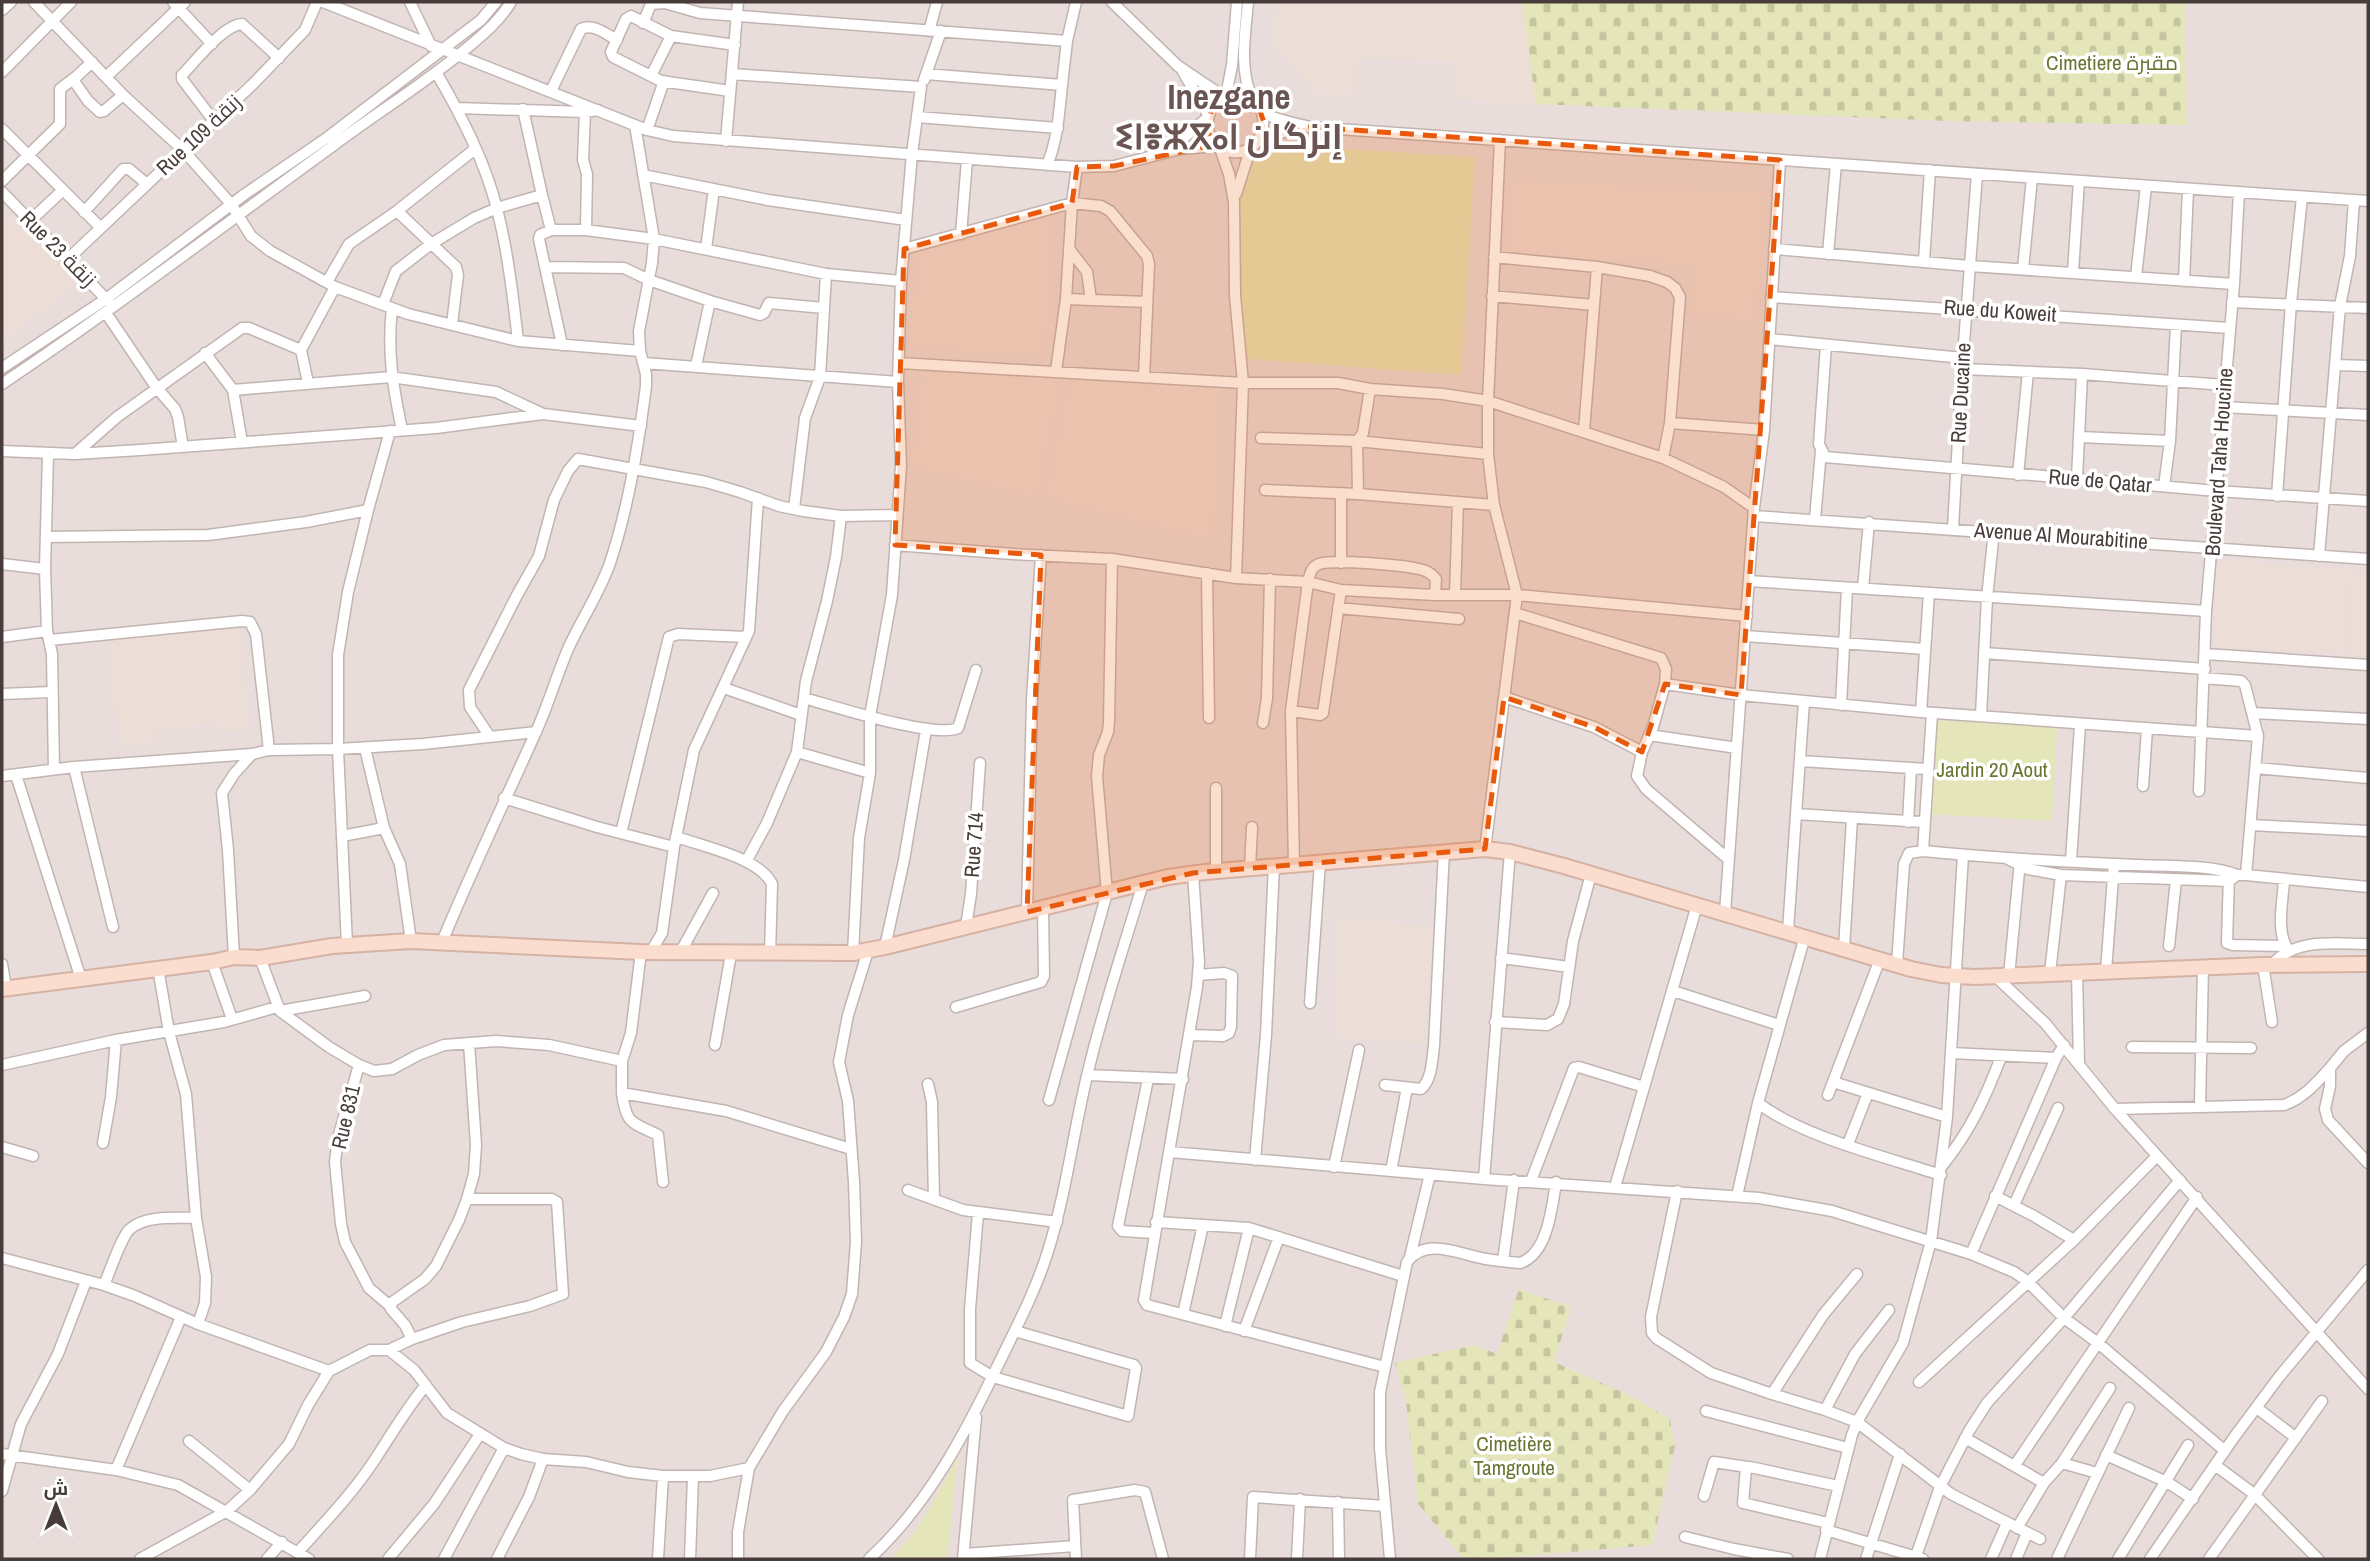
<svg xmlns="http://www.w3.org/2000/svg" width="2370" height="1561" viewBox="0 0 2370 1561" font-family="'Archivo Narrow',Cairo,'Noto Sans Tifinagh',sans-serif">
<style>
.residential{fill:#e8ddda}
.education{fill:#ecddd7}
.cemetery{fill:url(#cemetery-stones)}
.garden{fill:#e4e5b8}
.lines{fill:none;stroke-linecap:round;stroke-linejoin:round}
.street-casing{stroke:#c2b5b1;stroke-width:13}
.secondary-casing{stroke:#d6b2a4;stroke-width:18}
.street{stroke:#fff;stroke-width:10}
.secondary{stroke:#faddcf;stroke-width:14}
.marked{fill:#e8590c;fill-opacity:0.2;stroke:#e8590c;stroke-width:5;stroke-dasharray:14 9;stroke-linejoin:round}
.labels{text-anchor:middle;stroke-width:7;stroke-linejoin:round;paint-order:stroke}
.park-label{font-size:21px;fill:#697631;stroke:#fff}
.street-label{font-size:21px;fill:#483c3a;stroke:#fff}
.town-label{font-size:35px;font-weight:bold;fill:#6a5552;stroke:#fff}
</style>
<defs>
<pattern id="cemetery-stones" width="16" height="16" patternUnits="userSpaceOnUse" patternTransform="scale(1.75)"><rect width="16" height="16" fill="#e4e5b8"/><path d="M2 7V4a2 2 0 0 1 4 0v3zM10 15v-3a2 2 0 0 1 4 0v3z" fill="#c5c59f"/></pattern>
</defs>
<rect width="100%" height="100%" fill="#f4eeeb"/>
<!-- residential -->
<path class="residential" d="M 2,2 L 2368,2 L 2368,1559 L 2,1559 Z"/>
<!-- education -->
<path class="education" d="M 1276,2 L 1522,2 L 1536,104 L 1457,100 L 1456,62 L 1357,59 L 1355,95 L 1316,94 L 1273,43 Z
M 1512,179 L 1767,192 L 1757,321 L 1692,317 L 1691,266 L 1509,252 Z
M 1049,205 L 1055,212 L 1046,356 L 910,349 L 914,254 Z
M 2,208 L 79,282 L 2,342 Z
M 922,366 L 1065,378 L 1037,498 L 910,467 Z
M 1069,378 L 1222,386 L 1214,542 L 1044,499 Z
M 2212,560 L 2350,569 L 2344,654 L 2207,646 Z
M 2355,569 L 2368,570 L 2368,657 L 2348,655 Z
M 239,624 L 249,729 L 221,732 L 219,723 L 156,729 L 157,741 L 119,744 L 110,635 Z
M 1337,918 L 1434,926 L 1422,1044 L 1335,1037 Z"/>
<!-- cemetery -->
<path class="cemetery" d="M 1522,2 L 2185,2 L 2187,125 L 1949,121 L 1536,104 Z
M 1519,1289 L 1571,1307 L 1554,1362 L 1631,1396 L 1670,1419 L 1675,1446 L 1652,1545 L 1489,1559 L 1464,1559 L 1418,1504 L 1406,1401 L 1395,1363 L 1474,1345 L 1497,1354 Z"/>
<!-- garden -->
<path class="garden" d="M 1268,144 L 1475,157 L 1461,375 L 1248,359 L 1235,299 L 1241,175 Z
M 1932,720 L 2057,727 L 2052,821 L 1927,814 Z
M 958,1456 L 947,1559 L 890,1559 C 921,1532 939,1491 958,1456 Z"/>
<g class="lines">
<defs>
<path id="street" d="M 34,2 L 123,95 L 183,150 L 231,204 L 251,236 L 270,251 L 335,287 L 408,314 L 518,341 L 640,351
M 173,2 L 212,44
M 323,2 L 647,130 L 673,136 L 1077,167 L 1114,166 L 1180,149 L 1217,146
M 410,2 L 431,46
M 1112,2 L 1178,66 L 1224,97
M 1248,2 C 1245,37 1239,66 1252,99
M 2,10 L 11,2
M 643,23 L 651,4 L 665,3 L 700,13 L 1067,41 L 1062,85
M 929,31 L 937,2
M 1067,41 L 1076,2
M 92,62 L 77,76 L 74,81 L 88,101 L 100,112 L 104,111 L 123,95
M 2,72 L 71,2
M 436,72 C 461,115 485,161 497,209 C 508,252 513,297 518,341
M 1183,72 L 1208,114
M 732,74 L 921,87 L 912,154 L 901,281 L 898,382 L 901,466 L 892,595 L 870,716 L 870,773 L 859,838 L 853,953
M 926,74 L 1062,85 C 1059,113 1058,139 1047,165
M 651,76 L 671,36
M 106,77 L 185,2
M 924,80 L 941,31
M 551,91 L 581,29 C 593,23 606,34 617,40
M 730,91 L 661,81 L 613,57 L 611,52 L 626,19 L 631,16 L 671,36 L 735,45
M 1226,96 L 1232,65 L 1237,2
M 457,108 L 585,112 L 598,110
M 523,109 L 542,195
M 585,112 L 583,160 L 587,174 L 586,230
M 1262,112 C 1267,133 1255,155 1232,152 C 1196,147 1202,93 1237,95 C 1252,95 1253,105 1263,112 C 1271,119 1298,124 1310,127 L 2368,201
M 917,117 L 1058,128
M 214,121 L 182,79 L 182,75 C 195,62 223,25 242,24 L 279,58
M 2,129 L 100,227
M 647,130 L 664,81
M 1261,137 L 1302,128
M 726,141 L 738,2
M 1220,148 L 1229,174 L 1234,202 L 1235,295 L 1243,383 L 1236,578
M 1171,149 L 1207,118
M 643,175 L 768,200 L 906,220
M 2,181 L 60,124 L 60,89 L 77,76
M 2,192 L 109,302
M 1236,194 L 1251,147
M 397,211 L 456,267 L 458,275 L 452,324
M 84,212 L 123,169 L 129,169 L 147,184
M 30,221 L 63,190
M 961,234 L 967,160
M 706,249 L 714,189
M 904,249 L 1072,203 L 1101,206 L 1110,211 L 1147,256 L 1149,264 L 1144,377
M 1774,249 L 1970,266 L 2234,284
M 1070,250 L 1087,272 L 1091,300
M 1828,254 L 1836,164
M 1494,257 L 1597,267 L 1650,276 L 1667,282 L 1675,288 L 1680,297 L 1670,423 L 1663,458
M 68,259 L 253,84 L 305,30 L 317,2
M 1924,261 L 1930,170
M 545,267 L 624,268 L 649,280 L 710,301 L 760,315 L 764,313 L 769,303 L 824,308
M 2023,269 L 2032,178
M 2073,272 L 2079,181
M 2136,277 L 2146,186
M 2184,281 L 2188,189
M 327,282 L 349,244 L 397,211 L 475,149
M 1492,296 L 1594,305
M 1771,297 L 2229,328
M 1066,299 L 1147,302
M 2232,302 L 2368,308
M 383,304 L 396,271 L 431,244 L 474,218 L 497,208 L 542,195 L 551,230
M 392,308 C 387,352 393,387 402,430
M 106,313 L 156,387 L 175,409 L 178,417 L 183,447
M 1769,339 L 1963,358
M 562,345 L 539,239 L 540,235 L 551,230 L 586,230 L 654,239 L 826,274 L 901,281
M 1826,345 L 1819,444 L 1825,457 L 2217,491 L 2368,501
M 301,350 L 335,287
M 205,353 L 233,390 L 242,442
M 644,363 L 898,382
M 899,363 L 1243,383 L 1338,383 L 1370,389 L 1443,394 L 1488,401 L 1663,458 L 1724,487 L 1754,508
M 2336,365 L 2368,366
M 696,366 L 710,301
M 2,368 L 106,299 L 245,194 L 328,137 L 481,20 L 496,2
M 1962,369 L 2082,374 L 2224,385
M 1056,371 L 1066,299 L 1072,203 L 1077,167
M 2,384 C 114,309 221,227 330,148 C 375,114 424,84 467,48 C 484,34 500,20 511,2
M 233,390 L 391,377 L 496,392 L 543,414
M 2223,407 L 2368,415
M 1670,423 L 1764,430
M 1584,431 L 1597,267
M 2080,437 L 2170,441
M 1261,438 L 1357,441 L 1488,454
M 2,451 L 75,454 L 140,450 L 436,428 L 543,414 L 641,426
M 48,454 L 45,569 L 47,631 L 52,654 L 54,769
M 75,454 L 117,417 L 242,328 L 249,328 L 301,350 L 308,383
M 2018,475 L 2028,372
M 2077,478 L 2082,374
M 2164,486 L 2170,441 L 2176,325
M 1265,490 L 1358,494 L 1494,505
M 1358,494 L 1357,441 L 1363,433 L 1370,389
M 2277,496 L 2291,303 L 2302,197
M 794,509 L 805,418 L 820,377 L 826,274
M 1754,516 L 2368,559
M 1815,519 L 1821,451
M 1953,528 L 1962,369 L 1977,174
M 47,537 L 208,535 L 306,522 L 368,510
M 895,545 L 1013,554 L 1112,559 L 1236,578 L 1308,582 L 1341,590 L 1435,595 L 1517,595 L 1747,616
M 2319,556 L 2340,306 L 2350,256 L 2354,200
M 1341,563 L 1341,493
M 2,564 L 45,569
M 1207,573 L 1209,718
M 1749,581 L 2206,611
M 1863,588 L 1869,522
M 1455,595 L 1458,502
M 1338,608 L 1459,619
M 1515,613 L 1661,658 L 1666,669 L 1665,684
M 1745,636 L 1925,649
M 2,637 L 47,631
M 50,640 L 242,621 L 250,622 L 256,634 L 269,750
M 1984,653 L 2205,669
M 2205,654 L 2368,665
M 724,688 L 801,715
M 2,694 L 51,692
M 1504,697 L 1594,727 L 1642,752
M 804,698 C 833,706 935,739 958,728 L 959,725 L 976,670
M 1804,702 L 1796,814 L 1923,822
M 1841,705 L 1847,588
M 1291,711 L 1320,715 L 1323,713 L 1341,590
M 1921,712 L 1929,593
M 1932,713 L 1923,851 C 1994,858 2066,862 2137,865 C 2164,866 2214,865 2237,875
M 2252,713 L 2368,719
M 1981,715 L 1987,598 L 1994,531
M 1263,723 L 1267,698 L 1270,579
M 1649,735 L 1737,748
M 490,737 L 470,707 L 469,690 L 516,597 L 539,556 L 554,500 L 568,471 L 578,459 L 706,482 L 740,492 L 779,506 L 803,511 L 841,516 L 897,515
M 365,748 L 384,828
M 797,752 L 870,773
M 1800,761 L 1927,769
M 74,767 L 113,927
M 2256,768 L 2368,778
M 16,775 L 81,979
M 2,776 L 74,767 L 252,754 L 269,750 L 338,749 L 423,744 L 536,732
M 2143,786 L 2147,729
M 2199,791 L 2206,611 L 2234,284 L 2239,192
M 504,798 L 597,827 L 674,847
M 1908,822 L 1911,768
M 2251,825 L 2368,831
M 621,833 L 669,637 L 678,634 L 746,637
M 342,836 L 384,828 L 400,864 L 411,941
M 677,837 C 704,847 760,858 772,884 L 770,954
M 1485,849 L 1517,595 L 1494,505 L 1488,454 L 1488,401 L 1500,140
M 1727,858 L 1646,789 L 1637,776 L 1642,752 L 1653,727 L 1665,684 L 1741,695 L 1921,712 L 2258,736
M 2006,858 L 2028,869 L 2061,875 L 2229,881 L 2237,875 L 2246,875 L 2258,736 L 2245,685 L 2241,681 L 2204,678
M 747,860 L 767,823 L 797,752 L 806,681 L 827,601 L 836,557 L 841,516
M 2071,861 L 2080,725
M 1294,864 L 1291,711 L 1308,582 C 1310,574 1311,567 1319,564 C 1334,559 1406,565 1423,570 C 1429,572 1432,574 1436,579 L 1435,595
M 1250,868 L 1252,827
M 1216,871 L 1216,788
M 1193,873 L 1199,962 L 1197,987 L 1144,1300 L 1147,1305 L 1385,1367
M 2229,875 L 2227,943 L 2233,945 L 2285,946
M 2246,875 L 2368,887
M 2284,880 C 2283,901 2276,930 2287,948
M 1027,912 L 1032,700 L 1041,555
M 1725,913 L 1754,508 L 1764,430 L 1780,160
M 966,926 L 971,894 L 980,763
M 1788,931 L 1796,814
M 442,942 C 471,872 504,803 535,734 C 548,706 556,677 568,649 C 581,620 599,594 610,563 C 629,505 638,447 646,386 L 646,374 L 640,351 L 639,331 L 652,263 L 654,239 L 635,125
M 347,945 L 338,749 L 338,655 L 348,592 L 368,510 L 390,431
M 2169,946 L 2176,880
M 885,947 L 904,860 L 926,730
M 1844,948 L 1852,819
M 650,953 L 662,933 L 674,847 L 694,750 L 749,631 L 758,498
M 680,953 L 713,893
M 234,957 L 228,850 L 222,793 L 234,774 L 252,754
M 260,958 L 280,1011 L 329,1047 L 359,1065 L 338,1138 L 335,1162 L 341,1224 L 345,1242 L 369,1288 L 390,1306
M 1501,958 L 1569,967
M 212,962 L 232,1019
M 2,964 L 6,988
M 1897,964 L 1904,864 L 1909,853 L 1923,851
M 2263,965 L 2272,1022
M 2272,965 C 2295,937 2336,944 2368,944
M 158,968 L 169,1032 L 186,1094 L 196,1218 L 206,1277 L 205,1303 L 198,1324
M 2106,971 L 2114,864
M 2077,972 L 2079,1064
M 2050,973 L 2061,875
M 1995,976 L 2045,1023 L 2115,1109 L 2368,1389
M 2009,976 L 2020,861
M 1673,991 L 1779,1025
M 1310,1003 L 1320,862
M 956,1007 L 1041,982 L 1044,976 L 1043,908
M 280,1011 L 365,996
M 1495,1022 L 1547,1025 L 1558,1019 L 1564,1004 L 1573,941 L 1591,874
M 2368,1033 L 2344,1051 L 2330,1068 L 2330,1086 L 2325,1109 L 2328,1120 L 2368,1163
M 1189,1035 L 1223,1036 L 1229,1033 L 1231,1027 L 1232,976 L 1224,973 L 1198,975
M 715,1045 L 731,954
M 2132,1047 L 2251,1048
M 1951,1053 L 2056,1058
M 622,1061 L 622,1093 L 726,1111 L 851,1149
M 2,1065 L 116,1040 L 224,1022 L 277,1007
M 359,1065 L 374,1071 L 392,1069 L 418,1055 L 444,1045 L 496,1041 L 549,1045 L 622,1061 L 631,1033 L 641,952
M 1087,1075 L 1183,1079
M 1148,1079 L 1118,1226 L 1122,1231 L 1154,1233
M 1833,1082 L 1947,1117
M 928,1084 L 932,1102 L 934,1199
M 1385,1085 L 1421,1089 C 1432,1080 1432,1060 1434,1046 L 1444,851
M 622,1093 C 626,1124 631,1122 658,1135 L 663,1182
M 1828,1095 L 1880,959
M 1049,1100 L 1107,893 L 1097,776 L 1099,755 L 1108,732 L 1109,722 L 1112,559
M 1758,1103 C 1803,1137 1886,1157 1941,1175
M 2200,1106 L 2203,967
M 2115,1109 L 2284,1105 C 2304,1098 2317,1082 2330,1068
M 103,1143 L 111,1097 L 116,1040
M 1848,1144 L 1868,1093
M 2,1147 L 33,1156
M 1170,1152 L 1484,1179 L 1759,1198 L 1832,1211 L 1971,1254 L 2014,1272 L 2027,1281 L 2064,1318 L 2098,1343 L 2225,1451
M 1255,1160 L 1266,1035 L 1274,866
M 1942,1166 C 1970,1131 1985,1099 2001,1057
M 1334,1167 L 1359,1050
M 1391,1171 L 1407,1088
M 1484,1179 L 1510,852
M 1531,1181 L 1574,1068 L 1579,1067 L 1644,1087
M 1615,1187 L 1697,905
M 908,1190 L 963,1210 L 1057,1222
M 1677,1191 L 1651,1317 L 1652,1333 L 1656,1338 L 1711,1373 L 1772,1394 L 1825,1410 L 1857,1422 L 1951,1494 L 2040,1539
M 1737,1196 L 1758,1103 L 1805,936
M 1995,1196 L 2034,1216 L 2074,1240
M 2014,1205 L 2058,1108
M 978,1213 L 970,1309 L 970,1363 L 993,1377 L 1128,1416 L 1136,1368 L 1134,1365 L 1015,1331
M 1156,1222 L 1249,1228 L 1403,1276
M 1971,1254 L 2056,1058 L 2064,1045
M 1410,1257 L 1430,1174
M 2,1258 L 104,1285 L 135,1296 L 198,1324 L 329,1371
M 1503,1261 L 1514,1180
M 104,1285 C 109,1274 122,1235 130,1229 C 146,1215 176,1218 196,1218
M 1183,1314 L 1203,1225
M 1225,1326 L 1249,1228
M 1244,1331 L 1279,1237
M 412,1339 L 462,1322 L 530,1306 L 563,1294 L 557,1202 L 552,1199 L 467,1199
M 389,1350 L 412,1339 L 405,1325 L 391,1309 L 391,1303 L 425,1279 L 436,1266 L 459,1220 L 467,1199 L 474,1174 L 476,1145 L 469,1043
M 1919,1382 L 2074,1240 L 2157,1156
M 1772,1394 L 1823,1315 L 1857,1274
M 2257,1408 L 2296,1438
M 1825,1410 L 1855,1354 L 1889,1310
M 1706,1411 L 1848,1448
M 1965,1438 L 2044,1483 L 2017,1528
M 189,1441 L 250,1490
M 2,1454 L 116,1470 L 178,1485 L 309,1559
M 2106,1455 L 2167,1482 L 2193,1499
M 2062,1463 L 2097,1473
M 2015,1465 L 2197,1197
M 2215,1465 L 2254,1494 L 2318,1559
M 749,1468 L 783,1411 L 826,1352 L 844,1317 L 852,1294 L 856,1242 L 854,1182 L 848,1101 L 839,1062 L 848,1015 L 868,951
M 116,1470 L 181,1317
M 2044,1483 L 2062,1463 L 2110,1388
M 2,1491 L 21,1424 L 58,1354 L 86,1281
M 1704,1496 L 1714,1462 L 1747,1467
M 1338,1502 L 1339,1559
M 1828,1523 L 1743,1503 L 1746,1468 L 1750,1467 L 1838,1486
M 1826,1530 L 1923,1559
M 1685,1537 L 1734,1549 L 1788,1559
M 298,1552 C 324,1523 352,1494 374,1461 C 391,1435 406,1409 426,1385
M 964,1554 L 1075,1546
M 140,1559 L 227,1511 L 250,1490 L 289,1444 L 308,1405 L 329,1371 L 370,1350 L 389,1350 L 414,1370 L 447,1413 L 504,1448 L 521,1454 L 543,1459 L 586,1462 L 628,1472 L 663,1476 L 710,1476 L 749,1468 L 738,1532 L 738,1559
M 267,1559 L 282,1542
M 388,1559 L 434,1504 L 480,1434
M 444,1559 L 504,1448
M 497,1559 L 529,1497 L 543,1459
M 658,1559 L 663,1476
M 690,1559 L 693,1477
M 869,1559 C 928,1505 965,1434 999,1363 C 1017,1326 1036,1290 1048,1251 C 1066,1194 1073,1134 1087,1076 C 1102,1011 1124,947 1143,883
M 963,1559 L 976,1417
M 1076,1559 L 1073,1500 L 1135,1490 L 1145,1492 L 1163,1559
M 1250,1559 L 1253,1497 L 1385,1506
M 1297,1559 L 1300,1499
M 1390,1559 L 1380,1448 L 1380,1392 L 1407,1262 C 1426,1236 1461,1255 1486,1259 C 1498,1261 1509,1262 1520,1263 C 1548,1254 1552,1207 1556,1182
M 1820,1559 L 1852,1435 L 1857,1422 L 1903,1343 L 1931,1241 L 1947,1117 L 1963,855
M 1866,1559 L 1900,1454
M 1915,1559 L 1940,1487 L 1969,1431 L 1987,1403 L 2064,1318 L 2180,1180
M 1991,1559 L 2007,1523
M 2016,1559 L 2027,1533
M 2057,1559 L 2129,1408
M 2118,1559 L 2188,1445
M 2150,1559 L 2235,1436 L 2279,1377 L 2368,1270
M 2209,1559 L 2322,1401"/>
<path id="secondary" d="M 2,989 L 212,962 L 234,957 L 260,958 L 332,946 L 411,941 L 641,952 L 853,953 L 885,947 L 1168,877 L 1205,872 L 1485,849 L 1510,852 L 1564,866 L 1911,969 L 1941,975 L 1975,977 L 2263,965 L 2368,964"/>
</defs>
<!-- street casing -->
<use href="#street" class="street-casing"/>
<!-- secondary casing -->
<use href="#secondary" class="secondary-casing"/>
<!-- street -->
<use href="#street" class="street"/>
<!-- secondary -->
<use href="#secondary" class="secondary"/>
</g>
<!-- marked area -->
<path class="marked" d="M 1240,95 L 1258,105 L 1268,134 L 1310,127 L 1780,160 L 1741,695 L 1665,684 L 1642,752 L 1594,727 L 1504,697 L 1485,849 L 1193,873 L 1027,912 L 1041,555 L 895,545 L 904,249 L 1072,203 L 1077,167 L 1114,166 L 1213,145 L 1207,129 L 1212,107 Z"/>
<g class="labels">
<!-- park labels -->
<g class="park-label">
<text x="2112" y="70">Cimetiere مقبرة</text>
<text x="1992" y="777">Jardin 20 Aout</text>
<text x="1514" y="1451">Cimetière<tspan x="1514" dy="24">Tamgroute</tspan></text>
</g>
<!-- street labels -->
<g class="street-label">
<text transform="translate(199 135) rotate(-43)" y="7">Rue 109 زنقة</text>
<text transform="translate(58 249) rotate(45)" y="7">Rue 23 زنقة</text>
<text transform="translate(2000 311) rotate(4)" y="7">Rue du Koweit</text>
<text transform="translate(1961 393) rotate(-87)" y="7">Rue Ducaine</text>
<text transform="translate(2219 462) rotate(-86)" y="7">Boulevard Taha Houcine</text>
<text transform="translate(2100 481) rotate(5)" y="7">Rue de Qatar</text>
<text transform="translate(2061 536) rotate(4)" y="7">Avenue Al Mourabitine</text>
<text transform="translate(974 845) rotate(-86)" y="7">Rue 714</text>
<text transform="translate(346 1117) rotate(-77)" y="7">Rue 831</text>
</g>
<!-- town labels -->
<g class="town-label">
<text x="1229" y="109">Inezgane<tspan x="1229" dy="40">ⵉⵏⴻⵣⴳⴰⵏ إنزگان</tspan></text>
</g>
</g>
<!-- border -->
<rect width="2370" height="1561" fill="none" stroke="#483c3a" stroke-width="7"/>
<!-- north arrow -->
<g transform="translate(56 1505)" stroke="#ffffff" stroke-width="5" paint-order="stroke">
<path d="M0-5L12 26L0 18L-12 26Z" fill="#483c3a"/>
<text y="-10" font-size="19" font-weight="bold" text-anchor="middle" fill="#483c3a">ش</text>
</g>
</svg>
